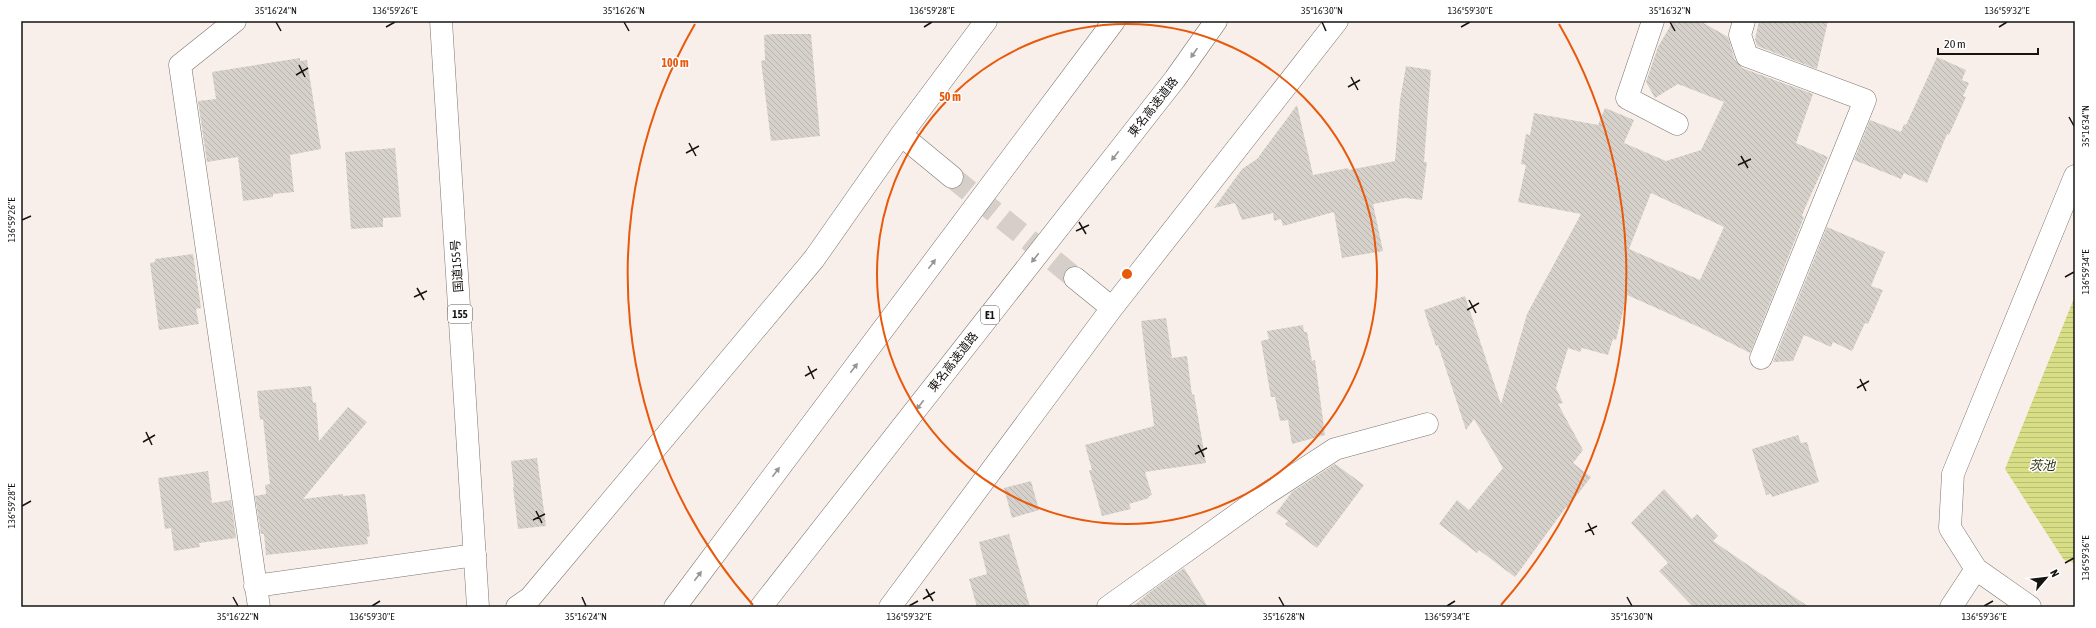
<svg xmlns="http://www.w3.org/2000/svg" width="2096" height="628" viewBox="0 0 2096 628" font-family="'Asap Condensed','Noto Sans JP',sans-serif">
<style>
.water{fill:url(#water-rules)}
.building{fill:url(#building-back-hatch);fill-rule:evenodd}
.lines{fill:none;stroke-linecap:round;stroke-linejoin:round}
.minor-tunnel{stroke:#d6cec9;stroke-width:22;stroke-dasharray:22 11;stroke-linecap:butt}
.minor-casing{stroke:#7d7571;stroke-width:23}
.trunk-casing{stroke:#7d7571;stroke-width:23}
.motorway-casing{stroke:#7d7571;stroke-width:23}
.minor{stroke:#fff;stroke-width:22}
.trunk{stroke:#fff;stroke-width:22}
.motorway{stroke:#fff;stroke-width:22}
.oneway{fill:#969594}
.ticks{fill:none;stroke:#161311;stroke-width:1.5}
.ring{fill:none;stroke:#e8590c;stroke-width:2}
.labels{text-anchor:middle;stroke-width:3;stroke-linejoin:round;paint-order:stroke}
.shield{fill:#fff;stroke:#5c5a58;stroke-width:1}
.shield-label{font-size:11px;font-weight:bold;fill:#161311}
.street-label{font-size:12px;fill:#161311;stroke:#fff}
.water-label{font-size:13px;font-style:italic;fill:#2e300a;stroke:#fff}
.centre{fill:#e8590c;stroke:#fff;stroke-width:2}
.ring-label{font-size:12px;text-anchor:middle;font-weight:bold;fill:#e8590c;stroke:#fff;stroke-width:3;stroke-linejoin:round;paint-order:stroke}
.neatline{fill:none;stroke:#161311;stroke-width:1.5}
.ticks-label{font-size:10px;text-anchor:middle;fill:#161311}
</style>
<defs>
<pattern id="water-rules" width="6" height="5" patternUnits="userSpaceOnUse"><rect width="6" height="5" fill="#d7de85"/><path d="M0 2.5h6" fill="none" stroke="#b8be72"/></pattern>
<pattern id="building-back-hatch" width="6" height="6" patternUnits="userSpaceOnUse"><rect width="6" height="6" fill="#d6d2cb"/><path d="M-1 5l2 2M0 0l6 6M5-1l2 2" fill="none" stroke="#b7b3ad"/></pattern>
</defs>
<rect width="100%" height="100%" fill="#f8efea"/>
<!-- water -->
<path class="water" d="M 2075,296 L 2075,563 L 2064,560 L 2005,469 Z"/>
<!-- building -->
<path class="building" d="M 1673,21 L 1700,21 L 1728,37 L 1735,60 L 1742,68 L 1813,94 L 1796,143 L 1828,157 L 1805,208 L 1802,216 L 1804,217 L 1750,353 L 1701,328 L 1627,295 L 1616,340 L 1613,339 L 1608,355 L 1582,348 L 1580,352 L 1568,348 L 1556,388 L 1563,403 L 1558,404 L 1583,450 L 1573,463 L 1591,477 L 1567,508 L 1566,507 L 1515,577 L 1479,550 L 1477,553 L 1439,524 L 1457,500 L 1469,510 L 1503,468 L 1474,419 L 1466,430 L 1438,345 L 1436,346 L 1424,310 L 1465,296 L 1501,404 L 1527,314 L 1581,214 L 1518,202 L 1526,165 L 1521,164 L 1526,134 L 1530,135 L 1534,113 L 1598,125 L 1605,108 L 1634,120 L 1624,143 L 1666,161 L 1701,150 L 1724,102 L 1678,84 L 1655,98 L 1646,82 L 1658,47 ZM 1651,193 L 1724,227 L 1700,280 L 1629,249 Z
M 1759,21 L 1828,21 L 1817,69 L 1757,46 L 1755,39 Z
M 774,34 L 811,34 L 820,136 L 771,141 L 761,61 L 765,60 L 764,35 Z
M 1937,57 L 1966,70 L 1962,80 L 1969,83 L 1963,96 L 1966,97 L 1949,135 L 1947,134 L 1927,183 L 1904,173 L 1901,179 L 1854,160 L 1870,120 L 1901,132 L 1904,124 L 1906,125 Z
M 300,58 L 300,61 L 307,60 L 321,149 L 290,155 L 294,192 L 273,194 L 273,197 L 243,201 L 238,157 L 207,162 L 198,101 L 216,99 L 212,72 Z
M 1406,66 L 1431,70 L 1424,162 L 1427,162 L 1422,200 L 1405,198 L 1373,204 L 1383,251 L 1342,258 L 1334,212 L 1283,226 L 1281,219 L 1274,221 L 1273,213 L 1242,220 L 1235,203 L 1214,208 L 1242,169 L 1257,159 L 1297,105 L 1313,175 L 1348,168 L 1349,170 L 1395,161 L 1400,100 Z
M 395,148 L 401,217 L 383,218 L 383,227 L 351,229 L 345,152 Z
M 1827,227 L 1885,252 L 1871,286 L 1883,290 L 1868,324 L 1865,323 L 1852,351 L 1833,342 L 1831,347 L 1804,335 L 1793,361 L 1773,362 Z
M 193,254 L 201,308 L 196,309 L 199,324 L 159,330 L 150,263 L 155,262 L 155,259 Z
M 1166,318 L 1172,358 L 1187,356 L 1192,395 L 1194,394 L 1206,463 L 1145,472 L 1152,495 L 1149,496 L 1149,498 L 1129,504 L 1131,509 L 1102,516 L 1089,470 L 1092,470 L 1085,445 L 1154,426 L 1141,321 Z
M 1303,325 L 1304,332 L 1307,332 L 1312,361 L 1315,360 L 1325,435 L 1292,444 L 1288,420 L 1280,421 L 1275,397 L 1271,397 L 1261,341 L 1269,339 L 1267,331 Z
M 311,386 L 313,403 L 316,402 L 319,441 L 348,407 L 367,422 L 303,499 L 343,494 L 343,496 L 365,494 L 370,536 L 367,537 L 368,544 L 266,555 L 264,534 L 261,534 L 255,496 L 266,494 L 265,485 L 270,484 L 263,419 L 260,420 L 257,391 Z
M 1798,435 L 1801,443 L 1807,442 L 1819,482 L 1772,497 L 1771,494 L 1766,495 L 1752,449 Z
M 537,458 L 546,526 L 518,529 L 513,487 L 514,487 L 511,461 Z
M 1335,464 L 1364,485 L 1317,548 L 1285,524 L 1288,521 L 1276,513 L 1292,492 Z
M 208,471 L 212,503 L 231,500 L 236,538 L 199,543 L 200,547 L 174,551 L 171,528 L 165,529 L 158,478 Z
M 1031,481 L 1039,510 L 1012,518 L 1004,488 Z
M 1664,489 L 1692,519 L 1697,514 L 1718,536 L 1713,541 L 1809,607 L 1693,607 L 1659,571 L 1668,563 L 1631,523 Z
M 1009,534 L 1030,607 L 977,607 L 969,579 L 987,574 L 979,542 Z
M 1184,568 L 1208,607 L 1132,607 L 1150,592 Z"/>
<g class="lines">
<!-- minor-tunnel -->
<path class="minor-tunnel" d="M 952,177 L 1075,278"/>
<defs>
<path id="minor" d="M 235,21 L 180,65 L 259,607
M 1653,21 L 1627,98 L 1677,124
M 1744,21 L 1740,35 L 1747,56 L 1865,100 L 1761,358
M 901,135 L 952,177
M 1075,278 L 1112,308
M 255,586 L 475,555
M 517,607 L 530,598 L 814,259 L 901,135 L 986,21
M 890,607 L 1112,308 L 1337,21
M 1108,607 L 1263,496 L 1335,449 L 1427,424
M 1951,607 L 1976,569
M 2030,607 L 1976,569 L 1950,528 L 1953,474 L 2075,176"/>
<path id="trunk" d="M 441,21 L 478,607"/>
<path id="motorway" d="M 675,607 L 1114,21
M 761,607 L 1175,79 L 1216,21"/>
</defs>
<!-- minor casing -->
<use href="#minor" class="minor-casing"/>
<!-- trunk casing -->
<use href="#trunk" class="trunk-casing"/>
<!-- motorway casing -->
<use href="#motorway" class="motorway-casing"/>
<!-- minor -->
<use href="#minor" class="minor"/>
<!-- trunk -->
<use href="#trunk" class="trunk"/>
<!-- motorway -->
<use href="#motorway" class="motorway"/>
</g>
<!-- one-way arrows -->
<defs><path id="oneway-solid" d="M-6-.8H1V-3.2L6.5 0L1 3.2V.8H-6Z"/></defs>
<g class="oneway">
<use href="#oneway-solid" transform="translate(1194 53) rotate(125)"/>
<use href="#oneway-solid" transform="translate(1115 156) rotate(128)"/>
<use href="#oneway-solid" transform="translate(1035 258) rotate(128)"/>
<use href="#oneway-solid" transform="translate(932 264) rotate(-53)"/>
<use href="#oneway-solid" transform="translate(854 368) rotate(-53)"/>
<use href="#oneway-solid" transform="translate(920 405) rotate(128)"/>
<use href="#oneway-solid" transform="translate(776 472) rotate(-53)"/>
<use href="#oneway-solid" transform="translate(698 576) rotate(-53)"/>
</g>
<!-- ticks -->
<path class="ticks" d="M 276,22 L 281,31M 624,22 L 629,31M 1322,22 L 1326,31M 1670,22 L 1675,31M 386,27 L 395,22M 924,27 L 932,22M 1461,27 L 1470,22M 1999,27 L 2007,22M 299,65 L 305,77M 296,75 L 308,68M 1351,77 L 1358,90M 1348,87 L 1360,80M 2069,117 L 2074,126M 689,143 L 696,156M 686,153 L 699,146M 1741,156 L 1748,168M 1738,165 L 1751,159M 22,220 L 31,216M 1079,222 L 1086,234M 1076,231 L 1089,225M 2065,277 L 2074,272M 417,288 L 424,300M 414,297 L 427,291M 1469,300 L 1476,313M 1467,310 L 1479,303M 808,366 L 814,379M 805,376 L 817,369M 1860,379 L 1866,391M 1857,388 L 1869,381M 146,432 L 152,445M 143,442 L 155,435M 1198,445 L 1204,457M 1195,454 L 1207,448M 22,506 L 31,501M 536,511 L 542,523M 533,520 L 545,514M 1588,523 L 1594,535M 1585,532 L 1597,526M 2065,563 L 2074,558M 926,589 L 933,601M 233,597 L 238,606M 582,597 L 586,606M 1279,597 L 1284,606M 1627,597 L 1632,606M 923,599 L 935,592M 372,606 L 380,601M 909,606 L 918,601M 1447,606 L 1455,601M 1984,606 L 1993,601"/>
<!-- distance rings -->
<g class="ring">
<circle cx="1127" cy="274" r="250"/>
<path d="M753 605A499 499 0 0 1 695 24M1559 24A499 499 0 0 1 1501 605"/>
</g>
<g class="labels">
<!-- shield labels -->
<g class="shield">
<rect x="448" y="305" width="24" height="18" rx="3"/>
<rect x="981" y="306" width="18" height="18" rx="3"/>
</g>
<g class="shield-label">
<text x="460" y="318">155</text>
<text x="990" y="319">E1</text>
</g>
<!-- street labels -->
<g class="street-label">
<text transform="translate(1153 107) rotate(-52)" y="4">東名高速道路</text>
<text transform="translate(457 266) rotate(-94)" y="4">国道155号</text>
<text transform="translate(953 362) rotate(-52)" y="4">東名高速道路</text>
</g>
<!-- water labels -->
<g class="water-label">
<text x="2042" y="470">茨池</text>
</g>
</g>
<circle cx="1127" cy="274" r="6" class="centre"/>
<g class="ring-label">
<text x="675" y="67">100 m</text>
<text x="950" y="101">50 m</text>
</g>
<!-- border -->
<rect width="2096" height="628" fill="none" stroke="#ffffff" stroke-width="44"/>
<!-- north arrow -->
<g transform="translate(2046 578) rotate(62)" stroke="#ffffff" stroke-width="3" paint-order="stroke">
<path d="M0-3L7 15L0 10L-7 15Z" fill="#161311"/>
<text y="-6" font-size="11" font-weight="bold" text-anchor="middle" fill="#161311">N</text>
</g>
<!-- scale -->
<path d="M1938 48v6h100v-6" fill="none" stroke="#161311" stroke-width="2"/>
<text x="1944" y="48" font-size="12" fill="#161311" stroke="#ffffff" stroke-width="3" paint-order="stroke">20 m</text>
<rect x="22" y="22" width="2052" height="584" class="neatline"/>
<g class="ticks-label">
<text x="276" y="14">35°16'24"N</text>
<text x="395" y="14">136°59'26"E</text>
<text x="624" y="14">35°16'26"N</text>
<text x="932" y="14">136°59'28"E</text>
<text x="1322" y="14">35°16'30"N</text>
<text x="1470" y="14">136°59'30"E</text>
<text x="1670" y="14">35°16'32"N</text>
<text x="2007" y="14">136°59'32"E</text>
<text transform="translate(2085 126) rotate(-90)" y="4">35°16'34"N</text>
<text transform="translate(11 220) rotate(-90)" y="4">136°59'26"E</text>
<text transform="translate(2085 272) rotate(-90)" y="4">136°59'34"E</text>
<text transform="translate(11 506) rotate(-90)" y="4">136°59'28"E</text>
<text transform="translate(2085 558) rotate(-90)" y="4">136°59'36"E</text>
<text x="238" y="620">35°16'22"N</text>
<text x="372" y="620">136°59'30"E</text>
<text x="586" y="620">35°16'24"N</text>
<text x="909" y="620">136°59'32"E</text>
<text x="1284" y="620">35°16'28"N</text>
<text x="1447" y="620">136°59'34"E</text>
<text x="1632" y="620">35°16'30"N</text>
<text x="1984" y="620">136°59'36"E</text>
</g>
</svg>
